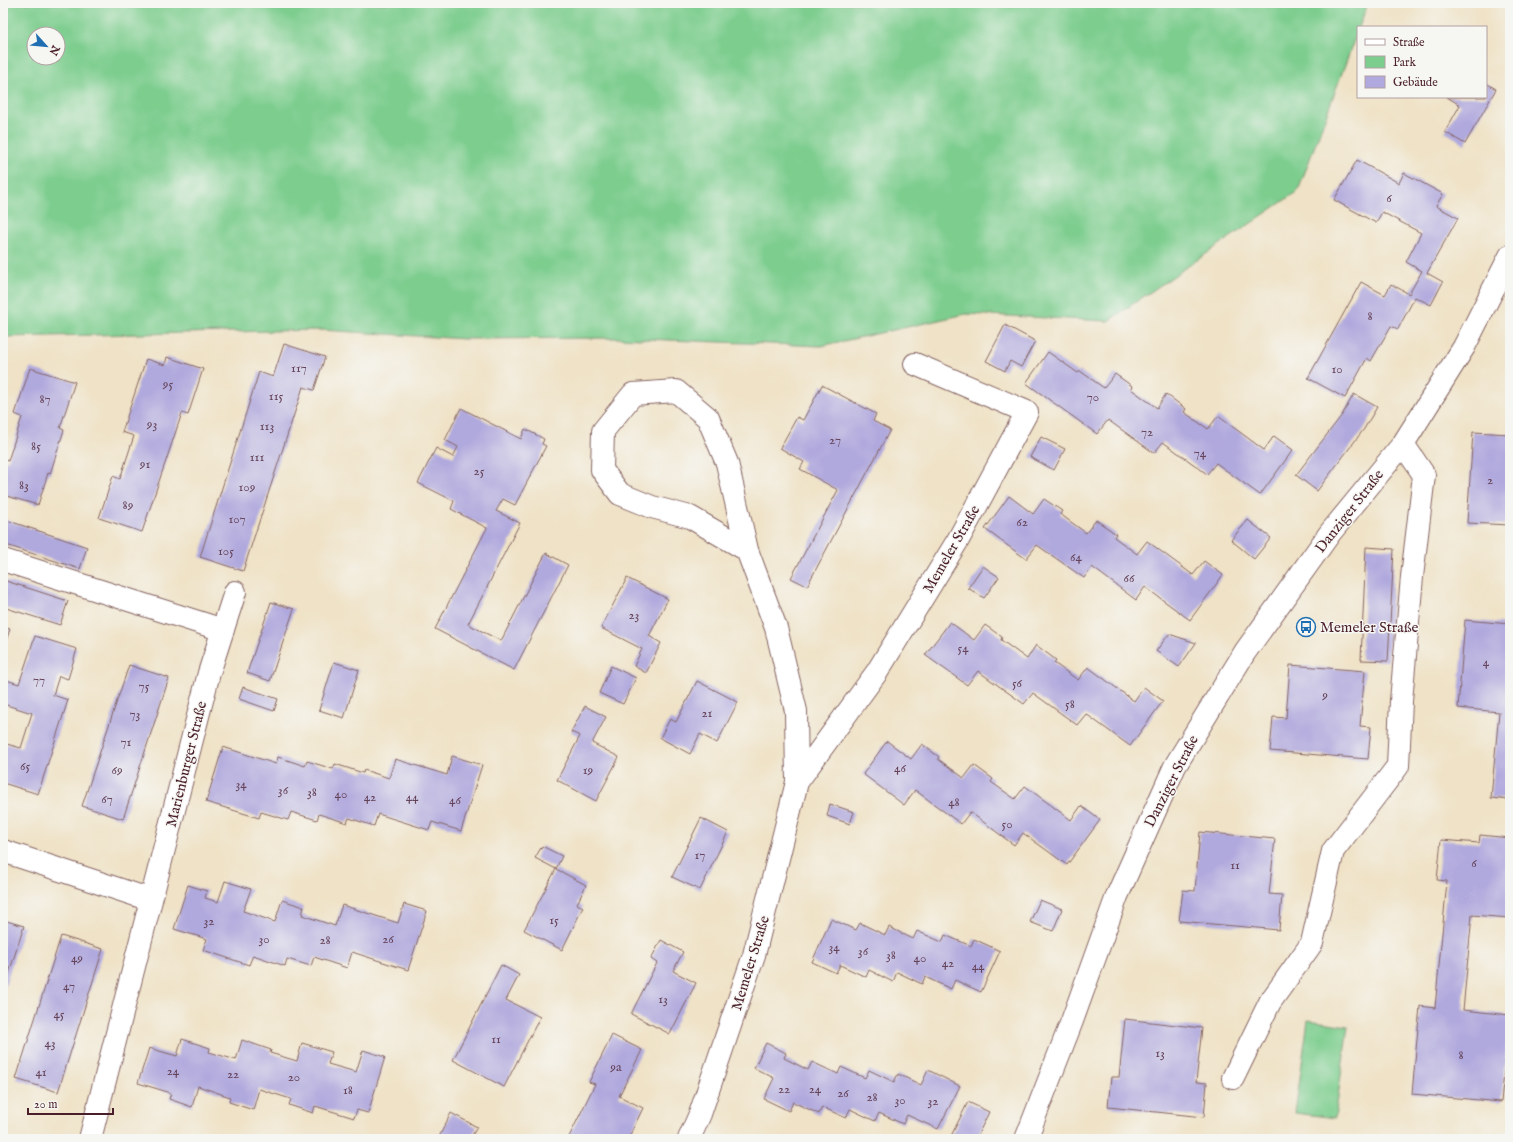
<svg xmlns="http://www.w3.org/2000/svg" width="1513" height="1142" viewBox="0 0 1513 1142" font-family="'IM FELL English',serif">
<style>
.green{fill:#7dcd8e;stroke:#64765c;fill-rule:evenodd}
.building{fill:#b0a9dd}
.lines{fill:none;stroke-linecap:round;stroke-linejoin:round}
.minor-casing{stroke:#846361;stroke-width:24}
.minor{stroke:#fff;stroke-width:22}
.labels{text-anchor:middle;stroke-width:3;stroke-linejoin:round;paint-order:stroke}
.number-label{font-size:13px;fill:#644258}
.street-label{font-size:15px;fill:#4a1f2b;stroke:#f6f6f2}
.poi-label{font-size:15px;fill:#4a1f2b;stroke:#f6f6f2;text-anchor:start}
</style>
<rect width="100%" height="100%" fill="#f6f6f2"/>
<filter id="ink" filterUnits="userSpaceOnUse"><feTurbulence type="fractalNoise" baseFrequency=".025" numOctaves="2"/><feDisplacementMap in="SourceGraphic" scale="8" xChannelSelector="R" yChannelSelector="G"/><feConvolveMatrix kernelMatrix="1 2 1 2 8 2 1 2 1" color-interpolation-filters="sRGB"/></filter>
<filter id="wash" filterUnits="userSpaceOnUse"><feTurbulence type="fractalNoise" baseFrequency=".012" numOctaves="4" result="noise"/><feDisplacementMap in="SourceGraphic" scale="16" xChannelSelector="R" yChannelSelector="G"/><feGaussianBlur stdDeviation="0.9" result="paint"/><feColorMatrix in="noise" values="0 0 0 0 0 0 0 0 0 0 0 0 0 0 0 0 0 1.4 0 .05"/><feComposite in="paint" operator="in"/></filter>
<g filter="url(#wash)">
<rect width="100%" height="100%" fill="#efe2c6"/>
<!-- green -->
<path class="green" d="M 3,3 L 1368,3 L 1298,191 L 1108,321 L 966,314 L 821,346 L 617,338 L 465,339 L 321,330 L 3,337 ZM 34,34 L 58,34 L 58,58 L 34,58 Z
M 1308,1020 L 1348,1026 L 1335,1118 L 1295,1113 Z"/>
<g id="blocks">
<!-- building -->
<path class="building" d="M 1486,83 L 1496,89 L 1465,144 L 1445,132 L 1460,105 L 1447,97 L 1486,97 Z
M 1357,160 L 1399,183 L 1404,173 L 1443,194 L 1436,206 L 1458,218 L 1427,273 L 1443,282 L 1431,305 L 1415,297 L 1398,329 L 1391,326 L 1371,361 L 1367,358 L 1345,398 L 1308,378 L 1361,282 L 1385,295 L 1391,284 L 1409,294 L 1422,271 L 1406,262 L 1421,233 L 1382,212 L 1376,223 L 1334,200 Z
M 1005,325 L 1035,341 L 1021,367 L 1010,361 L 1005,371 L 986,361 Z
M 284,344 L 325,357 L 314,390 L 303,387 L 243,571 L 200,557 L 259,372 L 273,377 Z
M 1048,352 L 1078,373 L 1080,371 L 1104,388 L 1115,374 L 1132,386 L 1131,389 L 1157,408 L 1166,394 L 1186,409 L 1184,412 L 1208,429 L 1218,416 L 1264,450 L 1274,436 L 1293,450 L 1260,495 L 1216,463 L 1207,474 L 1163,442 L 1154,453 L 1108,420 L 1097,434 L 1026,383 Z
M 167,357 L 203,369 L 188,415 L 182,413 L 142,532 L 99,518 L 113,476 L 120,479 L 134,436 L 122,432 L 146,359 L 165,365 Z
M 30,368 L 75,382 L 60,428 L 64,430 L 50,474 L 48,473 L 38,505 L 3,495 L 3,459 L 8,461 L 22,417 L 15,414 Z
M 822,385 L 876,414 L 873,421 L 890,430 L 807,586 L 791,578 L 838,490 L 800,469 L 804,462 L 780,448 L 797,417 L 803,420 Z
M 1354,394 L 1377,407 L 1364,429 L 1317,491 L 1296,475 L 1342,415 Z
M 461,408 L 521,439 L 525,429 L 544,439 L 542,444 L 546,446 L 515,505 L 503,499 L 496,511 L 520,523 L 468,624 L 501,641 L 546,553 L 568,565 L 514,670 L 435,629 L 487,528 L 451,509 L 454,501 L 418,483 L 436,448 L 453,457 L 458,447 L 445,440 Z
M 1473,432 L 1510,434 L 1510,525 L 1467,523 Z
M 1041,437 L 1065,449 L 1054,470 L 1030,457 Z
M 1009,496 L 1033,514 L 1044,499 L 1062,511 L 1060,514 L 1086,533 L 1096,520 L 1116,534 L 1114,537 L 1137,554 L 1147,541 L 1193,575 L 1204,561 L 1223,575 L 1190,620 L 1145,587 L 1136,600 L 1092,567 L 1084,578 L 1037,545 L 1026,559 L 985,529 Z
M 3,519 L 87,547 L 80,569 L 3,544 Z
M 1248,520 L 1271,538 L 1254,559 L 1231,540 Z
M 1366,547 L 1394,549 L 1388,661 L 1361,660 Z
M 983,566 L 999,577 L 984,598 L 968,588 Z
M 627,578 L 668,599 L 649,636 L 661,643 L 646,673 L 634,666 L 642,649 L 601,628 Z
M 3,580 L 68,601 L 60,625 L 3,607 Z
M 271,602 L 294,609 L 270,681 L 247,673 Z
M 1465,620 L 1510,624 L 1509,713 L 1510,713 L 1510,800 L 1491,798 L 1499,712 L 1458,708 Z
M 950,622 L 974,640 L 985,625 L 1002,637 L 1001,640 L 1027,659 L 1036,645 L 1056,660 L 1054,663 L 1078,680 L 1088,667 L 1134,701 L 1144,687 L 1163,701 L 1130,746 L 1086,714 L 1077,725 L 1033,693 L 1024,704 L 978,671 L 967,685 L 925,655 Z
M 3,627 L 10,629 L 3,650 Z
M 1169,634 L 1196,643 L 1179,667 L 1156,651 Z
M 35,636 L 77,649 L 68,679 L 59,676 L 53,695 L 68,700 L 38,794 L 3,783 L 3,743 L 21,748 L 32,713 L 3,704 L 3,679 L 19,684 Z
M 334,662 L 359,670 L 344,718 L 319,710 Z
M 129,665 L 169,678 L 123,819 L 82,806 Z
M 1290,665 L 1365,671 L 1360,726 L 1371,727 L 1368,759 L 1270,751 L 1273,717 L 1286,718 Z
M 611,666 L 636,678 L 623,704 L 599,693 Z
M 697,681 L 738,702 L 717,743 L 700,734 L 690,754 L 660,738 L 670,719 L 676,722 Z
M 243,687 L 278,699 L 274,711 L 239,699 Z
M 585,706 L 606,717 L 592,743 L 619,757 L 596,801 L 557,780 L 580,736 L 571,732 Z
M 887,741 L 911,759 L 922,744 L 939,757 L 938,759 L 964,778 L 974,765 L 993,779 L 991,782 L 1015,799 L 1025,786 L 1071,820 L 1081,806 L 1100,820 L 1067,865 L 1023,833 L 1014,845 L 970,812 L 961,824 L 915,790 L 904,805 L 863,774 Z
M 223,747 L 276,764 L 278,757 L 305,766 L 307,761 L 333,769 L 335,764 L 363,773 L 364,770 L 389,778 L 395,759 L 447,775 L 452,756 L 482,765 L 461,831 L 432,822 L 429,830 L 378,814 L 374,826 L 349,818 L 347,823 L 319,814 L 317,820 L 291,812 L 288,820 L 261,812 L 259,818 L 206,802 Z
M 830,804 L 854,812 L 850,824 L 827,816 Z
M 701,818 L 728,832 L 700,890 L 672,877 Z
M 1200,832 L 1275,839 L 1269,894 L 1282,895 L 1279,930 L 1179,921 L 1183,890 L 1195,891 Z
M 1480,835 L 1510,838 L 1510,918 L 1472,915 L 1463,1010 L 1510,1015 L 1501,1102 L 1412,1094 L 1420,1006 L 1435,1008 L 1447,881 L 1437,880 L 1441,840 L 1479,843 Z
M 542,846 L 562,856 L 556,869 L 535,858 Z
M 556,869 L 586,885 L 577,904 L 583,907 L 562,950 L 524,930 Z
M 225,881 L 251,889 L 243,911 L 275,922 L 282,900 L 304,907 L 302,915 L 335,926 L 342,905 L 398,923 L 404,904 L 427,911 L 408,970 L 352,952 L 347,968 L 314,957 L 311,966 L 287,959 L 285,966 L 253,955 L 249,965 L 203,950 L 207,939 L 174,929 L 188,885 L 207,891 L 205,898 L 218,902 Z
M 1040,900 L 1062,909 L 1053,931 L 1030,922 Z
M 831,919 L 856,930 L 860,923 L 885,935 L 889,927 L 913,939 L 917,931 L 942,942 L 945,935 L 971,946 L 974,939 L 1000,951 L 981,992 L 955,980 L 951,989 L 925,977 L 922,984 L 897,972 L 893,982 L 869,970 L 866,977 L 840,965 L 836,973 L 812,962 Z
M 3,920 L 24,926 L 3,992 Z
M 61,936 L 103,949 L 58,1092 L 16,1079 Z
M 661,940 L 683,952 L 673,971 L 696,983 L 670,1034 L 631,1014 L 657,963 L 651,959 Z
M 501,965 L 519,975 L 506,1000 L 540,1017 L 504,1087 L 453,1060 Z
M 1125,1019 L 1202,1028 L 1196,1082 L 1207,1083 L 1204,1117 L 1108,1107 L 1111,1077 L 1119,1077 Z
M 612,1035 L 642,1050 L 619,1096 L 643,1108 L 628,1139 L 568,1139 L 595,1084 L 589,1082 Z
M 182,1039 L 210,1048 L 209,1052 L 236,1060 L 242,1040 L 271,1050 L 270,1053 L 297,1061 L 302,1043 L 332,1052 L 328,1064 L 356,1072 L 363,1050 L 385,1057 L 368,1113 L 357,1110 L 354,1118 L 315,1106 L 313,1113 L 289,1105 L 291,1099 L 259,1089 L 253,1110 L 229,1102 L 230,1097 L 198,1086 L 192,1107 L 169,1099 L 171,1093 L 138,1083 L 149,1048 L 177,1056 Z
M 766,1043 L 786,1053 L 784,1058 L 808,1070 L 812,1062 L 838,1074 L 841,1067 L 865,1078 L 869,1070 L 894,1082 L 898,1074 L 921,1085 L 928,1070 L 960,1086 L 938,1129 L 907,1115 L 903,1124 L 879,1113 L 875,1121 L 850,1109 L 846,1118 L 822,1107 L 819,1114 L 793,1102 L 789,1111 L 764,1099 L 774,1078 L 754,1068 Z
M 968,1102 L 989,1112 L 976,1139 L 957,1139 L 951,1136 Z
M 451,1113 L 477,1127 L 470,1139 L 438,1139 Z"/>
</g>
</g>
<g filter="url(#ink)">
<use href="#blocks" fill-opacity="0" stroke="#846361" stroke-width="1"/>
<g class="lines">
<defs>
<path id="minor" d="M 747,550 L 690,517 L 652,507 L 620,494 L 602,470 L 603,431 L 633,394 L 676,391 L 708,418 L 727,463 L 747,550 L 776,628 L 796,711 L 797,782
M 3,560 L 223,630
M 3,851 L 151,900
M 1233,1078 L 1270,1002 L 1312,943 L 1333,851 L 1398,766 L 1401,701 L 1412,577 L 1424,475 L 1403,444
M 90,1139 L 209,673 L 235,592
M 689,1139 L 700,1114 L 754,955 L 797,782 L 877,672 L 958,540 L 1027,412 L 915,364
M 1026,1139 L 1072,1021 L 1117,896 L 1175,766 L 1245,652 L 1330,533 L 1403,444 L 1464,347 L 1510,256"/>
</defs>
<!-- minor casing -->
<use href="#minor" class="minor-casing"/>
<!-- minor -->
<use href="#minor" class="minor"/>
</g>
</g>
<!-- icons -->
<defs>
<symbol id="bus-ring" viewBox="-11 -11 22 22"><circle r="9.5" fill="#f6f6f2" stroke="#1f6fb2" stroke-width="1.5"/><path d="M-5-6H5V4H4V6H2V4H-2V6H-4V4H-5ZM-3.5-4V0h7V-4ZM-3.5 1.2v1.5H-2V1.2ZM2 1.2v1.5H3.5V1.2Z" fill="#1f6fb2"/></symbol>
</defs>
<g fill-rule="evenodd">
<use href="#bus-ring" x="1295" y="616" width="22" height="22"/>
</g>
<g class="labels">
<!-- number labels -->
<g class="number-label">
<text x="1389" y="202">6</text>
<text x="1370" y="320">8</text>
<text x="299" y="372">117</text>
<text x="1337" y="373">10</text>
<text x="168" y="388">95</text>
<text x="276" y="400">115</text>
<text x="1093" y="401">70</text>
<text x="45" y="403">87</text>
<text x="152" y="428">93</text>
<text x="267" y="430">113</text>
<text x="1147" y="436">72</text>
<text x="835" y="444">27</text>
<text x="36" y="450">85</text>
<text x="1200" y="457">74</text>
<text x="257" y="461">111</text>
<text x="145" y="468">91</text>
<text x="479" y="475">25</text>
<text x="1490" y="484">2</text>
<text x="24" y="489">83</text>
<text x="247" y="491">109</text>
<text x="128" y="509">89</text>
<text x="237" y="523">107</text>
<text x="1022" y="526">62</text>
<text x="226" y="555">105</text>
<text x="1076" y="561">64</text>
<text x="1129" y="582">66</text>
<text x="634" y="619">23</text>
<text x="963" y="652">54</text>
<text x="1486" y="666">4</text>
<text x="39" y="684">77</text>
<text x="1017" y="687">56</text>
<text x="144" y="690">75</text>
<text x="1325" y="699">9</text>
<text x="1070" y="708">58</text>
<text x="707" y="717">21</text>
<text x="135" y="718">73</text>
<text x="126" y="746">71</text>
<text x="25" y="770">65</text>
<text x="900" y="772">46</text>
<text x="117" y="774">69</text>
<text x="588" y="774">19</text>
<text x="241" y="788">34</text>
<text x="283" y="794">36</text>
<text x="312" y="796">38</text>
<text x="341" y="798">40</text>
<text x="370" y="801">42</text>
<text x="412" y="801">44</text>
<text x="107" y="803">67</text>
<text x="455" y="804">46</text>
<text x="954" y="806">48</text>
<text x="1007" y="828">50</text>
<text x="700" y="859">17</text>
<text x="1474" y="867">6</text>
<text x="1235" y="869">11</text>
<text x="554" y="924">15</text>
<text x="209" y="925">32</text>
<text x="264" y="943">30</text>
<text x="388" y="943">26</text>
<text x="325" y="944">28</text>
<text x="834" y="951">34</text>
<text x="863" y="955">36</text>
<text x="891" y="959">38</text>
<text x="77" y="962">49</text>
<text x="920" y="962">40</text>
<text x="948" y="967">42</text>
<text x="978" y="970">44</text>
<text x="69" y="990">47</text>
<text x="663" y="1003">13</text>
<text x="59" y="1018">45</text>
<text x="496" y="1043">11</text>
<text x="50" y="1047">43</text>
<text x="1160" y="1057">13</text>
<text x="1461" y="1059">8</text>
<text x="616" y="1071">9a</text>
<text x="173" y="1075">24</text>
<text x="41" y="1076">41</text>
<text x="233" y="1078">22</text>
<text x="294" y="1081">20</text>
<text x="784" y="1093">22</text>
<text x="815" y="1093">24</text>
<text x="348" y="1094">18</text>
<text x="843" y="1097">26</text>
<text x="872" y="1101">28</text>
<text x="900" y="1104">30</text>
<text x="933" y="1105">32</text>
</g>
<!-- street labels -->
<g class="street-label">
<text transform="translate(1349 511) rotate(-52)" y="5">Danziger Straße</text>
<text transform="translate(951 549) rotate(-60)" y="5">Memeler Straße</text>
<text transform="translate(186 764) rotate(-76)" y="5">Marienburger Straße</text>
<text transform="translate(1171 781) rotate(-63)" y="5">Danziger Straße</text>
<text transform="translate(750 963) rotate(-73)" y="5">Memeler Straße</text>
</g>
<!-- poi labels -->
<g class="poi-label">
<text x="1320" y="632">Memeler Straße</text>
</g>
</g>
<!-- margin -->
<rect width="1513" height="1142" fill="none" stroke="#f6f6f2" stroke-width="16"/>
<!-- legend -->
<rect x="1357" y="26" width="130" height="72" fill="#f6f6f2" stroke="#b1a0a2"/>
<rect x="1365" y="39" width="20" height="6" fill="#ffffff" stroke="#b1a0a2"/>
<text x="1393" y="46" font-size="12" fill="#4a1f2b">Straße</text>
<rect x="1365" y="56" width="20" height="12" fill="#7dcd8e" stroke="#b1a0a2"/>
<text x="1393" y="66" font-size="12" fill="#4a1f2b">Park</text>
<rect x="1365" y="76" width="20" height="12" fill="#b0a9dd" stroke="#b1a0a2"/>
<text x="1393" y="86" font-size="12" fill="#4a1f2b">Gebäude</text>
<!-- north arrow -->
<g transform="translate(46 46) rotate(117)"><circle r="19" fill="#f6f6f2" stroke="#b1a0a2"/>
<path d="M0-3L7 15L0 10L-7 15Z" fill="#1f6fb2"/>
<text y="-6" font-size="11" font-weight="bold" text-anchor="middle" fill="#4a1f2b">N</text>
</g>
<!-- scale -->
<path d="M28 1108v6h85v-6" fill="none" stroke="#4a1f2b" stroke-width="2"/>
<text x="34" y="1108" font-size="12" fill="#4a1f2b" stroke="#f6f6f2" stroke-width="3" paint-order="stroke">20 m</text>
</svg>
